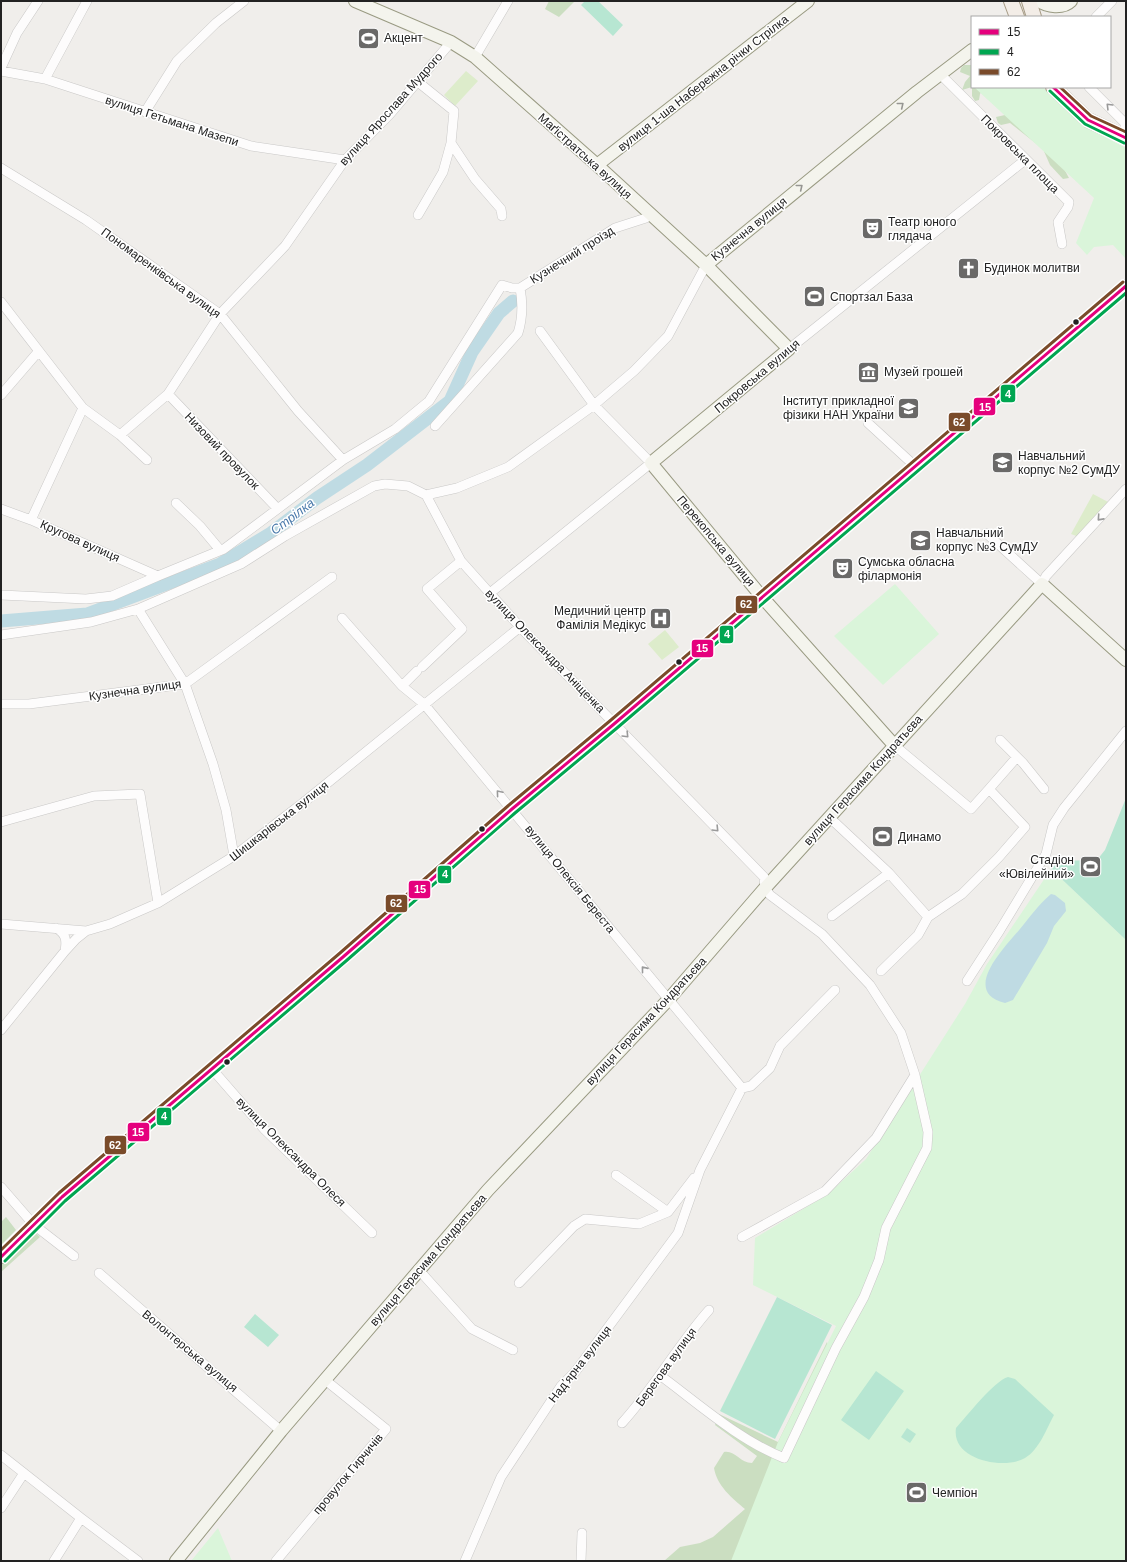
<svg xmlns="http://www.w3.org/2000/svg" width="1127" height="1562" viewBox="0 0 1127 1562" font-family="Helvetica,sans-serif">
<style>
.grass{fill:#ddeccb}
.forest{fill:#cbdec1}
.park{fill:#daf5da}
.pitch{fill:#b7e6d2}
.water{fill:#bfdbe3}
.lines{fill:none;stroke-linecap:round;stroke-linejoin:round}
.river{stroke:#bfdbe3;stroke-width:13}
.street-casing{stroke:#c9c8c7;stroke-width:10}
.secondary-casing{stroke:#999a82;stroke-width:14}
.primary-casing{stroke:#a79c86;stroke-width:16}
.street{stroke:#fdfcfc;stroke-width:9}
.secondary{stroke:#f4f4ed;stroke-width:12}
.primary{stroke:#f3ede7;stroke-width:14}
.bus-1-casing{stroke:#fff;stroke-width:6}
.bus-2-casing{stroke:#fff;stroke-width:6}
.bus-3-casing{stroke:#fff;stroke-width:6}
.bus-1{stroke:#e5007d;stroke-width:3}
.bus-2{stroke:#00a651;stroke-width:3}
.bus-3{stroke:#7a4b2a;stroke-width:3}
.oneway{stroke:#969692}
.oneway2{stroke:#9a9a9a}
.bus-dot{fill:#222;stroke:#fff;stroke-width:1.5}
.labels{text-anchor:middle;stroke-width:3;stroke-linejoin:round;paint-order:stroke}
.poi-label{font-size:12px;fill:#222;stroke:#fff;text-anchor:start}
.street-label{font-size:12px;fill:#222;stroke:#fff}
.water-label{font-size:13px;font-style:italic;fill:#4a7aab;stroke:#fff}
.line-badge{stroke:#fff;stroke-width:1.5}
.badge-label{font-size:11px;text-anchor:middle;font-weight:bold;fill:#fff}
</style>
<rect width="100%" height="100%" fill="#f0eeeb"/>
<!-- grass -->
<path class="grass" d="M 466,71 L 478,81 L 455,106 L 444,95 Z
M 1093,494 L 1110,503 L 1079,537 L 1071,534 Z
M 665,630 L 679,647 L 662,660 L 648,644 Z"/>
<!-- forest -->
<path class="forest" d="M 549,1 L 575,1 L 559,17 L 545,9 Z
M 964,65 L 972,65 L 972,87 L 1000,87 L 1063,167 L 1069,178 L 1063,179 L 1050,165 L 1043,149 L 1010,123 L 1001,125 L 998,123 L 996,117 L 1005,115 C 997,105 989,102 981,92 L 980,94 L 979,100 L 975,101 L 972,96 L 972,87 L 962,90 L 965,82 L 970,76 L 960,72 L 961,68 Z
M 6,1217 L 16,1230 L 1,1245 L 1,1222 Z
M 34,1231 L 40,1237 L 1,1272 L 1,1263 Z
M 827,1342 L 893,1561 L 664,1561 L 680,1547 L 700,1543 L 713,1537 L 745,1509 C 732,1498 717,1486 714,1468 L 724,1452 C 735,1450 740,1463 752,1463 L 757,1456 L 715,1425 L 719,1414 L 778,1442 Z"/>
<!-- park -->
<path class="park" d="M 974,87 L 1043,87 L 1080,123 L 1126,148 L 1126,259 L 1113,245 L 1094,247 L 1087,255 L 1076,243 L 1094,198 Z
M 895,584 L 939,634 L 883,685 L 834,636 Z
M 1051,869 L 1126,940 L 1126,1561 L 731,1561 L 778,1442 L 836,1326 L 753,1285 L 755,1238 L 828,1194 L 866,1159 L 965,1004 L 987,964 Z
M 218,1528 L 232,1561 L 191,1561 Z"/>
<!-- pitch -->
<path class="pitch" d="M 585,1 L 598,1 L 623,25 L 613,36 L 581,5 Z
M 1126,798 L 1126,940 L 1051,869 L 1059,861 L 1097,860 L 1105,850 Z
M 777,1297 L 832,1325 L 775,1439 L 720,1411 Z
M 255,1314 L 279,1335 L 268,1347 L 244,1327 Z
M 876,1371 L 904,1391 L 869,1440 L 841,1420 Z
M 1008,1377 L 1015,1379 L 1054,1415 C 1047,1428 1039,1450 1025,1458 C 1004,1470 951,1460 956,1428 C 967,1416 994,1381 1008,1377 Z
M 907,1428 L 916,1434 L 910,1443 L 901,1437 Z"/>
<!-- water -->
<path class="water" d="M 1051,894 L 1055,895 L 1065,903 L 1066,911 L 1054,926 L 1047,943 L 1013,1000 L 1005,1003 C 960,992 1005,947 1020,929 C 1030,917 1038,905 1051,894 Z"/>
<g class="lines">
<!-- river -->
<path class="river" d="M 1,621 L 87,614 L 220,564 L 271,533 L 317,498 L 367,465 L 450,401 L 472,352 L 499,313 L 513,301"/>
<defs>
<path id="street" d="M 1096,17 L 1112,1
M 475,57 L 508,1
M 1,68 L 17,33 L 38,1
M 1,71 L 45,79 L 251,146 L 345,160
M 940,74 L 1069,202 L 1068,207 L 1058,222 L 1062,244
M 45,79 L 87,1
M 418,82 L 454,111 L 451,143 L 475,179 L 501,209 L 502,216
M 1089,87 L 1124,122 L 1126,127
M 145,112 L 177,61 L 216,23 L 244,1
M 1,168 L 86,220 L 220,314 L 298,411 L 343,460
M 418,215 L 443,172 L 451,143
M 520,288 L 615,228 L 646,218 L 650,215
M 1,302 L 83,408 L 120,435 L 147,460
M 789,349 L 1025,160
M 168,394 L 277,508
M 1,395 L 38,352
M 868,423 L 916,467
M 435,426 L 518,333 C 523,317 523,304 520,288
M 120,435 L 168,394 L 220,314 L 285,246 L 345,160 L 390,114 L 451,42
M 426,495 L 457,488 L 508,467 L 594,405 L 634,371 L 668,336 L 706,265
M 176,503 L 200,526 L 220,550
M 1,509 L 31,520 L 158,576 L 224,549 L 343,460 L 395,429 L 429,401 L 502,285 L 512,288 L 520,288
M 31,520 L 83,408
M 986,533 L 1042,584 L 1046,576 L 1126,489
M 490,593 L 651,463 L 594,405 L 540,331
M 1,595 L 86,599 L 112,596 L 158,576
M 138,609 L 185,684 L 213,764 L 226,810 L 234,856
M 342,618 L 402,686 L 424,704 L 742,1088 L 751,1086 L 770,1068 L 780,1046 L 835,990
M 1,635 L 91,622 L 138,609 L 241,564 L 285,536 L 374,486 L 385,484 L 408,486 L 426,495 L 461,561 L 520,627 L 764,877 L 765,888 L 770,895 L 822,934 L 870,985 L 901,1033 L 915,1075 L 876,1138 L 825,1191 L 742,1237
M 422,667 L 462,629 L 427,589 L 461,561
M 402,686 L 417,671
M 1,704 L 29,704 L 185,684 L 332,577
M 1000,740 L 1023,763 L 1044,789
M 989,789 L 1017,757
M 829,817 L 889,873 L 928,917
M 1,822 L 94,796 L 140,794 L 158,903
M 832,916 L 889,873
M 1,924 L 86,931 L 110,924 L 158,903 L 234,856 L 304,802 L 520,627
M 56,928 C 66,934 67,940 65,951
M 881,971 L 918,935 L 928,917 L 962,894 L 999,857 L 1025,827 L 989,789 L 971,809 L 894,745
M 967,981 L 1000,930 L 1046,854 L 1053,825 L 1064,808 L 1126,731
M 1,1030 L 65,951 L 76,939 L 86,931
M 212,1069 L 265,1130 L 372,1233
M 616,1175 L 668,1212
M 1,1187 L 34,1225 L 74,1256
M 418,1269 L 472,1329 L 513,1350
M 99,1273 L 281,1431
M 519,1283 L 574,1226 L 585,1219 L 639,1224 L 668,1212 L 694,1178
M 661,1376 C 700,1405 739,1440 784,1458 L 836,1348 L 864,1297 L 879,1260 L 886,1228 L 927,1148 L 928,1132 L 915,1075
M 622,1423 C 655,1387 677,1346 709,1310
M 1,1455 L 81,1518 L 138,1561
M 1,1508 L 24,1473
M 54,1561 L 81,1518
M 276,1561 L 386,1429 L 324,1379
M 465,1561 L 501,1477 L 561,1386 L 575,1372 L 678,1233 L 700,1170 L 742,1088
M 581,1561 L 582,1533"/>
<path id="secondary" d="M 355,1 L 451,42 L 475,57 L 597,165 L 706,265 L 789,349 L 651,463 L 762,597 L 894,745
M 1039,1 C 1047,7 1063,9 1071,1
M 597,165 L 808,1
M 706,265 L 917,92 L 972,50
M 1,1257 L 62,1197 L 343,957 L 512,809 L 614,724 L 1126,286
M 176,1561 L 281,1431 L 488,1190 L 669,999 L 765,888 L 1042,584 L 1126,660"/>
<path id="primary" d="M 1011,1 L 1017,17
M 1029,1 L 1034,17
M 1053,87 L 1088,120 L 1126,138"/>
</defs>
<!-- street casing -->
<use href="#street" class="street-casing"/>
<!-- secondary casing -->
<use href="#secondary" class="secondary-casing"/>
<!-- primary casing -->
<use href="#primary" class="primary-casing"/>
<!-- street -->
<use href="#street" class="street"/>
<!-- secondary -->
<use href="#secondary" class="secondary"/>
<!-- primary -->
<use href="#primary" class="primary"/>
<defs>
<path id="bus-1" d="M 1053,87 L 1088,120 L 1126,138
M 1,1257 L 62,1197 L 343,957 L 512,809 L 614,724 L 1126,286"/>
<path id="bus-2" d="M 1050,91 L 1085,124 L 1124,143
M 5,1261 L 65,1201 L 346,961 L 515,813 L 617,728 L 1126,293"/>
<path id="bus-3" d="M 1060,87 L 1091,116 L 1126,132
M 1,1250 L 59,1193 L 340,953 L 509,805 L 611,720 L 1123,282"/>
</defs>
<!-- bus-1 casing -->
<use href="#bus-1" class="bus-1-casing"/>
<!-- bus-2 casing -->
<use href="#bus-2" class="bus-2-casing"/>
<!-- bus-3 casing -->
<use href="#bus-3" class="bus-3-casing"/>
<!-- bus-1 -->
<use href="#bus-1" class="bus-1"/>
<!-- bus-2 -->
<use href="#bus-2" class="bus-2"/>
<!-- bus-3 -->
<use href="#bus-3" class="bus-3"/>
</g>
<!-- one-way arrows -->
<defs><path id="oneway-chevron" d="M-2-3.5L2.5 0L-2 3.5" fill="none" stroke-width="1.6" stroke-linecap="round" stroke-linejoin="round"/></defs>
<g class="oneway">
<use href="#oneway-chevron" transform="translate(901 105) rotate(-39)"/>
<use href="#oneway-chevron" transform="translate(800 187) rotate(-39)"/>
</g>
<g class="oneway2">
<use href="#oneway-chevron" transform="translate(1109 106) rotate(-135)"/>
<use href="#oneway-chevron" transform="translate(1100 518) rotate(132)"/>
<use href="#oneway-chevron" transform="translate(626 735) rotate(46)"/>
<use href="#oneway-chevron" transform="translate(499 793) rotate(-130)"/>
<use href="#oneway-chevron" transform="translate(716 829) rotate(46)"/>
<use href="#oneway-chevron" transform="translate(644 969) rotate(-129)"/>
</g>
<!-- icons -->
<defs>
<symbol id="stadium-square" viewBox="-11 -11 22 22"><rect x="-9" y="-9" width="18" height="18" rx="4" fill="#6a6968" stroke="#fff"/><path d="M0-5a6.5 5 0 1 0 0 10a6.5 5 0 1 0 0-10ZM-3.5-1.8h7v3.6h-7Z" fill="#fff"/></symbol>
<symbol id="theatre-square" viewBox="-11 -11 22 22"><rect x="-9" y="-9" width="18" height="18" rx="4" fill="#6a6968" stroke="#fff"/><path d="M-5-5.5Q0-4 5-5.5V0Q5 5 0 6Q-5 5-5 0ZM-3.3-2.5H-1v1.5H-3.3ZM1-2.5H3.3v1.5H1ZM-2.8 1Q0 5.5 2.8 1Z" fill="#fff"/></symbol>
<symbol id="church-square" viewBox="-11 -11 22 22"><rect x="-9" y="-9" width="18" height="18" rx="4" fill="#6a6968" stroke="#fff"/><path d="M-1.2-6h2.4v3.5h3.3v2.4h-3.3V6h-2.4V-.1h-3.3v-2.4h3.3Z" fill="#fff"/></symbol>
<symbol id="museum-square" viewBox="-11 -11 22 22"><rect x="-9" y="-9" width="18" height="18" rx="4" fill="#6a6968" stroke="#fff"/><path d="M0-6L6-3V-2H-6V-3ZM-5-1h2V3h-2ZM-1-1h2V3h-2ZM3-1h2V3H3ZM-6 4H6V6H-6Z" fill="#fff"/></symbol>
<symbol id="university-square" viewBox="-11 -11 22 22"><rect x="-9" y="-9" width="18" height="18" rx="4" fill="#6a6968" stroke="#fff"/><path d="M0-5L7-2L0 1L-7-2ZM-4 1L0 2.5L4 1V4Q0 6-4 4Z" fill="#fff"/></symbol>
<symbol id="hospital-square" viewBox="-11 -11 22 22"><rect x="-9" y="-9" width="18" height="18" rx="4" fill="#6a6968" stroke="#fff"/><path d="M-5-5h3v3.5h4V-5h3V5h-3V1.5h-4V5h-3Z" fill="#fff"/></symbol>
</defs>
<g fill-rule="evenodd">
<use href="#stadium-square" x="356" y="26" width="25" height="25"/>
<use href="#theatre-square" x="860" y="216" width="25" height="25"/>
<use href="#church-square" x="956" y="256" width="25" height="25"/>
<use href="#stadium-square" x="802" y="284" width="25" height="25"/>
<use href="#museum-square" x="856" y="360" width="25" height="25"/>
<use href="#university-square" x="896" y="396" width="25" height="25"/>
<use href="#university-square" x="990" y="450" width="25" height="25"/>
<use href="#university-square" x="908" y="528" width="25" height="25"/>
<use href="#theatre-square" x="830" y="556" width="25" height="25"/>
<use href="#hospital-square" x="648" y="606" width="25" height="25"/>
<use href="#stadium-square" x="870" y="824" width="25" height="25"/>
<use href="#stadium-square" x="1078" y="854" width="25" height="25"/>
<use href="#stadium-square" x="904" y="1480" width="25" height="25"/>
</g>
<!-- markers -->
<g class="bus-dot">
<circle cx="1076" cy="322" r="3.5"/>
<circle cx="679" cy="662" r="3.5"/>
<circle cx="482" cy="829" r="3.5"/>
<circle cx="227" cy="1062" r="3.5"/>
</g>
<g class="labels">
<!-- poi labels -->
<g class="poi-label">
<text x="384" y="42">Акцент</text>
<text x="888" y="226">Театр юного<tspan x="888" dy="14">глядача</tspan></text>
<text x="984" y="272">Будинок молитви</text>
<text x="830" y="301">Спортзал База</text>
<text x="884" y="376">Музей грошей</text>
<text x="894" y="405" text-anchor="end">Інститут прикладної<tspan x="894" dy="14">фізики НАН України</tspan></text>
<text x="1018" y="460">Навчальний<tspan x="1018" dy="14">корпус №2 СумДУ</tspan></text>
<text x="936" y="537">Навчальний<tspan x="936" dy="14">корпус №3 СумДУ</tspan></text>
<text x="858" y="566">Сумська обласна<tspan x="858" dy="14">філармонія</tspan></text>
<text x="646" y="615" text-anchor="end">Медичний центр<tspan x="646" dy="14">Фамілія Медікус</tspan></text>
<text x="898" y="841">Динамо</text>
<text x="1074" y="864" text-anchor="end">Стадіон<tspan x="1074" dy="14">«Ювілейний»</tspan></text>
<text x="932" y="1497">Чемпіон</text>
</g>
<!-- street labels -->
<g class="street-label">
<text transform="translate(703 83) rotate(-38)" y="4">вулиця 1-ша Набережна річки Стрілка</text>
<text transform="translate(391 109) rotate(-48)" y="4">вулиця Ярослава Мудрого</text>
<text transform="translate(172 121) rotate(18)" y="4">вулиця Гетьмана Мазепи</text>
<text transform="translate(1020 154) rotate(45)" y="4">Покровська площа</text>
<text transform="translate(585 156) rotate(42)" y="4">Маґістратська вулиця</text>
<text transform="translate(749 229) rotate(-39)" y="4">Кузнечна вулиця</text>
<text transform="translate(572 255) rotate(-32)" y="4">Кузнечний проїзд</text>
<text transform="translate(161 273) rotate(36)" y="4">Пономаренківська вулиця</text>
<text transform="translate(757 376) rotate(-40)" y="4">Покровська вулиця</text>
<text transform="translate(222 451) rotate(46)" y="4">Низовий провулок</text>
<text transform="translate(80 541) rotate(24)" y="4">Кругова вулиця</text>
<text transform="translate(716 541) rotate(50)" y="4">Перекопська вулиця</text>
<text transform="translate(545 651) rotate(46)" y="4">вулиця Олександра Аніщенка</text>
<text transform="translate(135 690) rotate(-8)" y="4">Кузнечна вулиця</text>
<text transform="translate(863 780) rotate(-48)" y="4">вулиця Герасима Кондратьєва</text>
<text transform="translate(279 821) rotate(-38)" y="4">Шишкарівська вулиця</text>
<text transform="translate(570 879) rotate(51)" y="4">вулиця Олексія Береста</text>
<text transform="translate(646 1021) rotate(-47)" y="4">вулиця Герасима Кондратьєва</text>
<text transform="translate(291 1152) rotate(45)" y="4">вулиця Олександра Олеся</text>
<text transform="translate(428 1260) rotate(-49)" y="4">вулиця Герасима Кондратьєва</text>
<text transform="translate(190 1351) rotate(40)" y="4">Волонтерська вулиця</text>
<text transform="translate(580 1364) rotate(-52)" y="4">Надʼярна вулиця</text>
<text transform="translate(666 1367) rotate(-54)" y="4">Берегова вулиця</text>
<text transform="translate(348 1474) rotate(-50)" y="4">провулок Гирчичів</text>
</g>
<!-- water labels -->
<g class="water-label">
<text transform="translate(292 516) rotate(-37)" y="5">Стрілка</text>
</g>
</g>
<g class="line-badge">
<rect x="1000" y="384" width="16" height="19" rx="4" fill="#00a651"/>
<rect x="973" y="397" width="23" height="19" rx="4" fill="#e5007d"/>
<rect x="948" y="412" width="23" height="20" rx="4" fill="#7a4b2a"/>
<rect x="735" y="595" width="23" height="19" rx="4" fill="#7a4b2a"/>
<rect x="719" y="625" width="15" height="19" rx="4" fill="#00a651"/>
<rect x="691" y="639" width="23" height="19" rx="4" fill="#e5007d"/>
<rect x="437" y="865" width="15" height="19" rx="4" fill="#00a651"/>
<rect x="408" y="880" width="23" height="19" rx="4" fill="#e5007d"/>
<rect x="385" y="894" width="23" height="19" rx="4" fill="#7a4b2a"/>
<rect x="156" y="1107" width="16" height="19" rx="4" fill="#00a651"/>
<rect x="127" y="1122" width="23" height="20" rx="4" fill="#e5007d"/>
<rect x="104" y="1135" width="23" height="20" rx="4" fill="#7a4b2a"/>
</g>
<g class="badge-label">
<text x="1008" y="398">4</text>
<text x="985" y="411">15</text>
<text x="959" y="426">62</text>
<text x="746" y="608">62</text>
<text x="727" y="638">4</text>
<text x="702" y="652">15</text>
<text x="445" y="878">4</text>
<text x="420" y="893">15</text>
<text x="396" y="907">62</text>
<text x="164" y="1120">4</text>
<text x="138" y="1136">15</text>
<text x="115" y="1149">62</text>
</g>
<!-- border -->
<rect width="1127" height="1562" fill="none" stroke="#222222" stroke-width="4"/>
<!-- legend -->
<rect x="971" y="16" width="140" height="72" fill="#ffffff" stroke="#a7a7a7"/>
<rect x="979" y="29" width="20" height="6" fill="#e5007d" stroke="#a7a7a7"/>
<text x="1007" y="36" font-size="12" fill="#222222">15</text>
<rect x="979" y="49" width="20" height="6" fill="#00a651" stroke="#a7a7a7"/>
<text x="1007" y="56" font-size="12" fill="#222222">4</text>
<rect x="979" y="69" width="20" height="6" fill="#7a4b2a" stroke="#a7a7a7"/>
<text x="1007" y="76" font-size="12" fill="#222222">62</text>
</svg>
